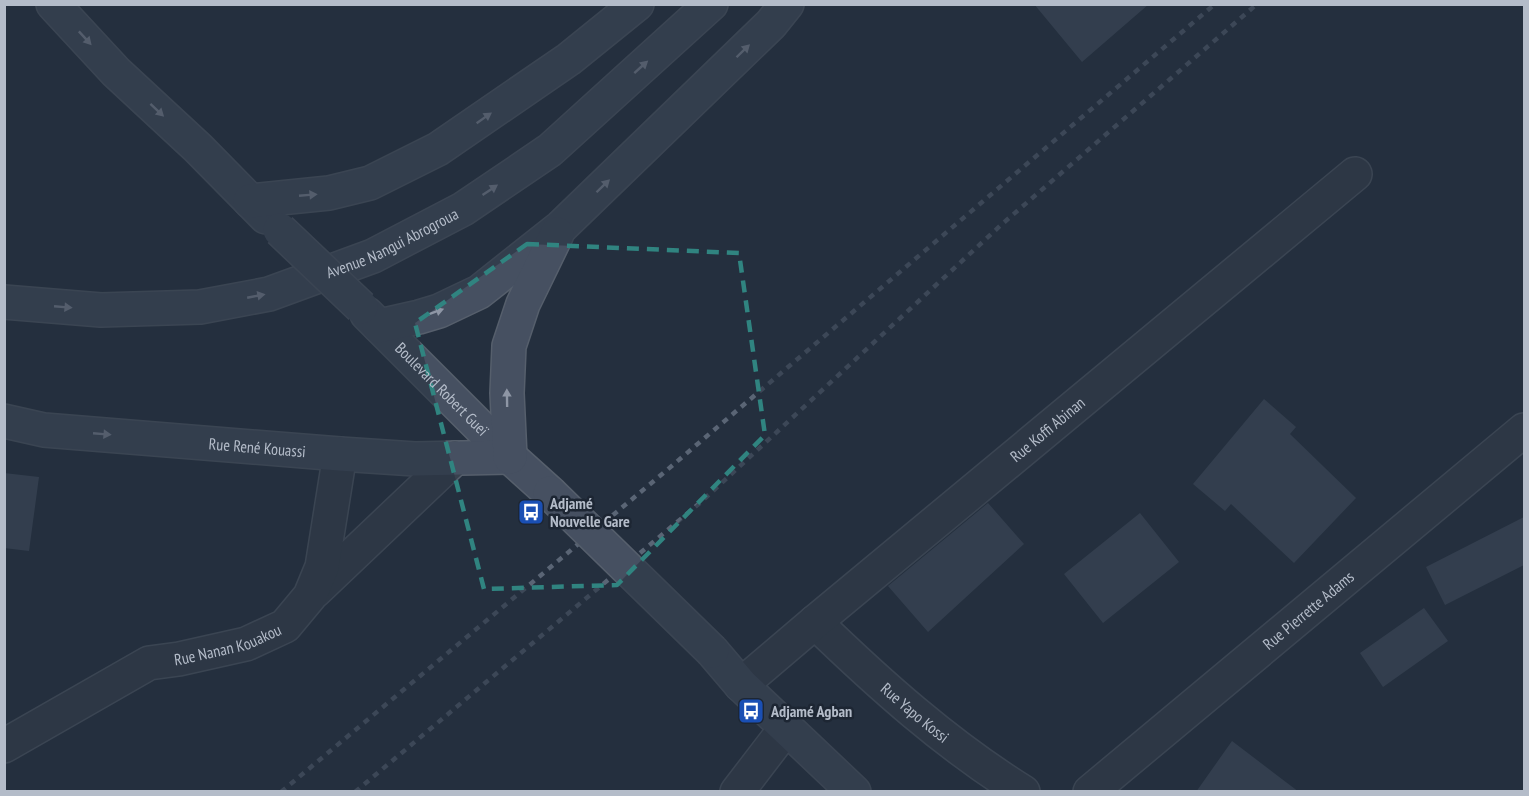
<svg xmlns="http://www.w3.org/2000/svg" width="1529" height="796" viewBox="0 0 1529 796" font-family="'PT Sans Narrow',sans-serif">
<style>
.building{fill:#455162}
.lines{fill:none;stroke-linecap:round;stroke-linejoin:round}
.street-casing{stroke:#565f6c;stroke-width:36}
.secondary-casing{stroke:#565f6c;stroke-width:36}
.street{stroke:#38414e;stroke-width:33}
.secondary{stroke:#465061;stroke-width:33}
.rail{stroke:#5a6575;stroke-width:4.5;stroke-dasharray:6 6;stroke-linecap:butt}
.secondary-bridge-casing{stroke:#565f6c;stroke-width:36;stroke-linecap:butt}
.secondary-bridge{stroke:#465061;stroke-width:33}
.oneway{fill:#8e96a5}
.marked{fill:none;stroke:#308480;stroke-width:4.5;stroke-dasharray:12 8;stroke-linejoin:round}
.labels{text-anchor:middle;stroke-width:5;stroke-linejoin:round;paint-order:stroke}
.street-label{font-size:16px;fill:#b4bcc9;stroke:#1d2633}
.poi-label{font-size:16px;font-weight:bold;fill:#b4bcc9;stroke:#1d2633;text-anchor:start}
</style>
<rect width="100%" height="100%" fill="#242f3e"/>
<!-- building -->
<path class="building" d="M 1034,4 L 1149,4 L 1082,62 Z
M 1264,399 L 1296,427 L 1290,434 L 1356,498 L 1294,563 L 1231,504 L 1225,511 L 1193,484 Z
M 4,473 L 39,477 L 29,551 L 4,548 Z
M 988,503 L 1024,544 L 928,632 L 888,586 Z
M 1140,513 L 1179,562 L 1103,623 L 1064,574 Z
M 1524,517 L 1524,565 L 1445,605 L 1426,567 Z
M 1424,608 L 1448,641 L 1383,687 L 1360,653 Z
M 1232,741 L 1299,792 L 1196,792 Z"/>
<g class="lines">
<defs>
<g id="street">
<path d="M 315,591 L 455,458"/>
<path id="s1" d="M 815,622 C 879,684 947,745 1023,792"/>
<path id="s2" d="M 741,685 L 815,622 L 1355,174"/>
<path id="s3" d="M 4,746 L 149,663 L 179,659 L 246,644 L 285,626 L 310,596 L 322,567 L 340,454"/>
<path d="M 737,792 L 786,728"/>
<path id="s4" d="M 1090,792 L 1524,430"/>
</g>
<g id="secondary">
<path d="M 53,4 L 116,72 L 198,148 L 266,217"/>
<path d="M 250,201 L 329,193 L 370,183 L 438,149 L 569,59 L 637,4"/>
<path id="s5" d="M 4,302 L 101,310 L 200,307 L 269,294 L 373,256 L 463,209 L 550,150 L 711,4"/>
<path id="s6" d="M 367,314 L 510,457 L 550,493"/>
<path d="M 379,326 L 419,317 L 439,311 L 479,292 L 561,227 L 771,24 L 787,4"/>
<path id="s7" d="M 4,421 L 44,430 L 340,454 L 415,459 L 510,457"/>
<path d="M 510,457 L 507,393 L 509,346 L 523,304 L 557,234"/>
<path d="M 712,651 L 741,685 L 854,792"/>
</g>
</defs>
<!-- street casing -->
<use href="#street" class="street-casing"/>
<!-- secondary casing -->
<use href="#secondary" class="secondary-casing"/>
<!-- street -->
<use href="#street" class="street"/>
<!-- secondary -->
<use href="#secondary" class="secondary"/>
<!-- rail -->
<path class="rail" d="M 281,792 L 667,470 L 1215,4
M 355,792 L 701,502 L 1001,225 L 1257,4"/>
<defs>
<path id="secondary-bridge" d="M 280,230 L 361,307
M 550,493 L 712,651"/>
</defs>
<!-- secondary-bridge casing -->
<use href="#secondary-bridge" class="secondary-bridge-casing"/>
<!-- secondary-bridge -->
<use href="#secondary-bridge" class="secondary-bridge"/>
</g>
<!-- one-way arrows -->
<defs><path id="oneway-solid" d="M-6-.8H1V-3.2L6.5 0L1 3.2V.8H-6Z" transform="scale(1.5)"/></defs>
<g class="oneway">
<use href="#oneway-solid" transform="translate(85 38) rotate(47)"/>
<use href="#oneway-solid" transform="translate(743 51) rotate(-44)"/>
<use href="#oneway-solid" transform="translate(641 67) rotate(-42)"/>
<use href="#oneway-solid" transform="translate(157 110) rotate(43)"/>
<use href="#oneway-solid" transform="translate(484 118) rotate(-35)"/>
<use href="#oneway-solid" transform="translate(603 186) rotate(-44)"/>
<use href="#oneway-solid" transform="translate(490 190) rotate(-34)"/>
<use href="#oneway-solid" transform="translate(308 195) rotate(-5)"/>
<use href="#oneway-solid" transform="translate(256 296) rotate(-11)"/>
<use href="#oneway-solid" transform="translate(63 307) rotate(5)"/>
<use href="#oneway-solid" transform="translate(435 312) rotate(-20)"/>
<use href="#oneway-solid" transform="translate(507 398) rotate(-91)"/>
<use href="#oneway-solid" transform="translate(102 434) rotate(5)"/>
</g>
<!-- marked area -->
<path d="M0 0H1529V796H0ZM 527,244 L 739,253 L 765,435 L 617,585 L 484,589 L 415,323 Z" fill="#242f3e" fill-opacity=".55" fill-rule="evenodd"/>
<path class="marked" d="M 527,244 L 739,253 L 765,435 L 617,585 L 484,589 L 415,323 Z"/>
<!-- icons -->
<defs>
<symbol id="bus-square" viewBox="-11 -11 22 22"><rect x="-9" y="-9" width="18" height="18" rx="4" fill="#1a4fb4" stroke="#1d2633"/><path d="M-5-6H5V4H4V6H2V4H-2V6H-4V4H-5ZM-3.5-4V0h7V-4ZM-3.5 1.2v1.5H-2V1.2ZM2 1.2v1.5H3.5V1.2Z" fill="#fff"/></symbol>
</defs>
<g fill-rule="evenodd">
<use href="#bus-square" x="516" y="497" width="30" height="30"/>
<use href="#bus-square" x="736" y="696" width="30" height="30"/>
</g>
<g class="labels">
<!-- street labels -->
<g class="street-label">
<text dy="6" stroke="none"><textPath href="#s5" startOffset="400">Avenue Nangui Abrogroua</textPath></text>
<text dy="6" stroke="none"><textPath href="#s6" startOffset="106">Boulevard Robert Gueï</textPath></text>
<text dy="6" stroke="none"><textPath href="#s2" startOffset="399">Rue Koffi Abinan</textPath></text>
<text dy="6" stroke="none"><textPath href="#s7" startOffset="255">Rue René Kouassi</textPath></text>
<text dy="6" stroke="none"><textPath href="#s4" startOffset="284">Rue Pierrette Adams</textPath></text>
<text dy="6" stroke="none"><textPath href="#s3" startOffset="248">Rue Nanan Kouakou</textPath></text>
<text dy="6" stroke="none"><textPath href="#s1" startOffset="135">Rue Yapo Kossi</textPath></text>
</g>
<!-- poi labels -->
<g class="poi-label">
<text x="550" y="509">Adjamé<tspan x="550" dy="18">Nouvelle Gare</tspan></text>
<text x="771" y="717">Adjamé Agban</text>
</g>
</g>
<!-- border -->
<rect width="1529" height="796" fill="none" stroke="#b4bcc9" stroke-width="12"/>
</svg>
